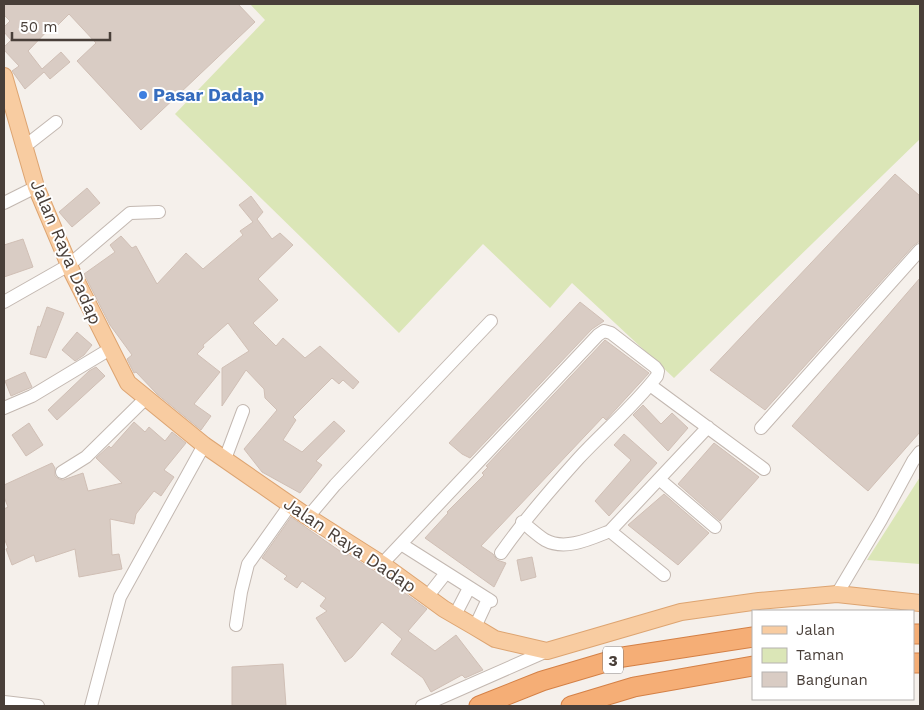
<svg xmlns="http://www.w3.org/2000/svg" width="924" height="710" viewBox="0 0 924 710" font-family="'Work Sans',sans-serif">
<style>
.green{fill:#dbe6b7}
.building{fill:#d9ccc4;stroke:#d0bfb5}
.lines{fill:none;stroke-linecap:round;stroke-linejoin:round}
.minor-casing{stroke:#c3b8b1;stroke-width:14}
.major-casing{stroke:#dda471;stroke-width:18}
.highway-casing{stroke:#d48046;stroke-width:21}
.minor{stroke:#fff;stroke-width:12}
.major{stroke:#f8cca1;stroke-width:16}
.highway{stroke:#f5ae76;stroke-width:19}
.shop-dot{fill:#3f7fe0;stroke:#fff;stroke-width:2}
.labels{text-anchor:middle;stroke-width:4;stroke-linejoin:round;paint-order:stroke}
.shield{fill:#fff;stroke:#807974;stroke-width:1}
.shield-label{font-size:16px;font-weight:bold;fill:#493f39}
.shop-label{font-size:18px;font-weight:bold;fill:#366cbe;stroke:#fff;text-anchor:start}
.street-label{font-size:18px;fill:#493f39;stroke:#fff}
</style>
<rect width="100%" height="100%" fill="#f5f0eb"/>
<!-- green -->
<path class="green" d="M 250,4 L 920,4 L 920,139 L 674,378 L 572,283 L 550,308 L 483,244 L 399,333 L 175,114 L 265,20 Z
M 920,477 L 920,564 L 867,560 Z"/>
<!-- building -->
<path class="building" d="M 4,4 L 238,4 L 255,22 L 141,130 L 77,61 L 96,43 L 69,14 L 55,28 L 53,25 L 28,51 L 42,69 L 61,52 L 70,62 L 50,79 L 44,72 L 25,89 L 12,71 L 19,66 L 4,50 L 4,47 L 11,40 L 4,32 L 4,27 L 10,21 L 4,15 Z
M 895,174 L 920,196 L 920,241 L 914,245 L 765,410 L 710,370 Z
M 87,188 L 100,203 L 72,227 L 59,212 Z
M 251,196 L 263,212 L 257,219 L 272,239 L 280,233 L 293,245 L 258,279 L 278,300 L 253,323 L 276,346 L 283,338 L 305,358 L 320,346 L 359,382 L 353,389 L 343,380 L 339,384 L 332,378 L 293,417 L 296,420 L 283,440 L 302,452 L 334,421 L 345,431 L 316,461 L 322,465 L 300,493 L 262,472 L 244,449 L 277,410 L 265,398 L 264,389 L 246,370 L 222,406 L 222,368 L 249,351 L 228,323 L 203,345 L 204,347 L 197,354 L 220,372 L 194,404 L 211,416 L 201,430 L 157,394 L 136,372 L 134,373 L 127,359 L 132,355 L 110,325 L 84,274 L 115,252 L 110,245 L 121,236 L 132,248 L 136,246 L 157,284 L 186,253 L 203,269 L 243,235 L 240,231 L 253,222 L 239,205 Z
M 23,239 L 33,267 L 4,277 L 4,245 Z
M 920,278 L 920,432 L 868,491 L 792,426 Z
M 580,302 L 604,321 L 592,329 L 470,458 L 462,454 L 449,443 Z
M 47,307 L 64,313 L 46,358 L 30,354 L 38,326 L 40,327 Z
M 77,332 L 92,345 L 84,355 L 75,361 L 62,350 Z
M 605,340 L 649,373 L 606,420 L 603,417 L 481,546 L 493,554 L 497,560 L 506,563 L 494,587 L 425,538 L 448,513 L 447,512 L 484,475 L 482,473 L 488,467 L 486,466 Z
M 96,367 L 105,376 L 57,420 L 48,410 L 89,371 Z
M 25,372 L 32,387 L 11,396 L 5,381 Z
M 643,405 L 661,424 L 672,413 L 688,428 L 668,451 L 633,415 Z
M 134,422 L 145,432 L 149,427 L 165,441 L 172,432 L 186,443 L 164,470 L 174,477 L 161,496 L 154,491 L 136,514 L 134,524 L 110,519 L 112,555 L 119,554 L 122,569 L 79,577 L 75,549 L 36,562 L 34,555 L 12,565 L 6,549 L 8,548 L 4,538 L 4,509 L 8,507 L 4,497 L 4,485 L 52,463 L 55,468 L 55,476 L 59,479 L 63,480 L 83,473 L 88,491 L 122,483 L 96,458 L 109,446 L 111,448 Z
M 29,423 L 43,445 L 26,456 L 12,435 Z
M 624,434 L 657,463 L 609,516 L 595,501 L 631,460 L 614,445 Z
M 714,443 L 759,477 L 720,521 L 678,484 Z
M 664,494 L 709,533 L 678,565 L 628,525 Z
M 291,517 L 347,556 L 348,554 L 376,572 L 427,609 L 408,631 L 435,651 L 456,635 L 483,670 L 465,678 L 462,675 L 431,692 L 423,678 L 391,654 L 402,639 L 382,622 L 352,657 L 345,662 L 316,618 L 327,611 L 320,606 L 326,598 L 302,581 L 297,588 L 284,579 L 287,576 L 262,558 Z
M 532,557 L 536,577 L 521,581 L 517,560 Z
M 283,664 L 286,706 L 232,706 L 232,667 Z"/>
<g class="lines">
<defs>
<path id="minor" d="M 24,147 L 56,122
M 4,203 L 36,187
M 4,302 L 69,265 L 130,213 L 159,212
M 650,385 L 764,469
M 4,408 L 32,396 L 110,349
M 761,428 L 920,250
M 225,459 L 243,411
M 62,472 L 86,457 L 146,398
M 659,479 L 715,527
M 308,517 L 335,485 L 491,321
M 522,522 C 530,528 537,535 545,540 C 565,551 590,539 610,531 L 708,427
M 610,531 L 664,575
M 401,544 L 491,601
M 382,564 L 598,335 L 604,331 L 611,333 L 655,367 L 658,371 L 657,376 C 634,406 604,431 578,459 C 551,489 524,520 501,553
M 837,594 L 881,520 L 913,461 L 920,452
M 427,597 L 446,573
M 455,615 L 469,588
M 236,625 L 241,592 L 248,564 L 290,505
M 475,627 L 488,599
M 4,702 L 38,706
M 91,706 L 120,597 L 204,445
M 422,706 L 547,651"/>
<path id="major" d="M 4,76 L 36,187 L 72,272 L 128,383 L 204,445 L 308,517 L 382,564 L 444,609 L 475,627 L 495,639 L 547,651 L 681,612 L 759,601 L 837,594 L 920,603"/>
<path id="highway" d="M 913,634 L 920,634
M 913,663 L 920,663
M 479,706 L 542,681 L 623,657 L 753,637
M 571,706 L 634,687 L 753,666"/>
</defs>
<!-- minor casing -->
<use href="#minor" class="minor-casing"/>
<!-- major casing -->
<use href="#major" class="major-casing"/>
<!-- highway casing -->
<use href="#highway" class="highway-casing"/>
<!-- minor -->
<use href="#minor" class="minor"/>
<!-- major -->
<use href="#major" class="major"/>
<!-- highway -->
<use href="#highway" class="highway"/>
</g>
<!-- markers -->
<circle class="shop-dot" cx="143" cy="95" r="5"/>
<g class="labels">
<!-- shield labels -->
<rect class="shield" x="603" y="646.5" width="20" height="27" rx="4"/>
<g class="shield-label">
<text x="613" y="666">3</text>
</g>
<!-- shop labels -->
<g class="shop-label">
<text x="153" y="101">Pasar Dadap</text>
</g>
<!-- street labels -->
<g class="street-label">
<text transform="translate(66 252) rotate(67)" y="6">Jalan Raya Dadap</text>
<text transform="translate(350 545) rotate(34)" y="6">Jalan Raya Dadap</text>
</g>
</g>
<!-- border -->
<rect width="924" height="710" fill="none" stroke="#493f39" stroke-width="10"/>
<!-- legend -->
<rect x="752" y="610" width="162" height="90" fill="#ffffff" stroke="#b6b2b0"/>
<rect x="762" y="626" width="25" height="8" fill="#f8cca1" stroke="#b6b2b0"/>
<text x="796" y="635" font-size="15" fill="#493f39">Jalan</text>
<rect x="762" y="648" width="25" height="15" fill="#dbe6b7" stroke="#b6b2b0"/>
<text x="796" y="660" font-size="15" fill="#493f39">Taman</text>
<rect x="762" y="672" width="25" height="15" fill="#d9ccc4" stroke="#b6b2b0"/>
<text x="796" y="685" font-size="15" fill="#493f39">Bangunan</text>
<!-- scale -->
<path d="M12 32v8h98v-8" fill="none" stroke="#493f39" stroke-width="2.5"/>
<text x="20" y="32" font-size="15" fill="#493f39" stroke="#ffffff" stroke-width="4" paint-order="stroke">50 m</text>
</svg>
